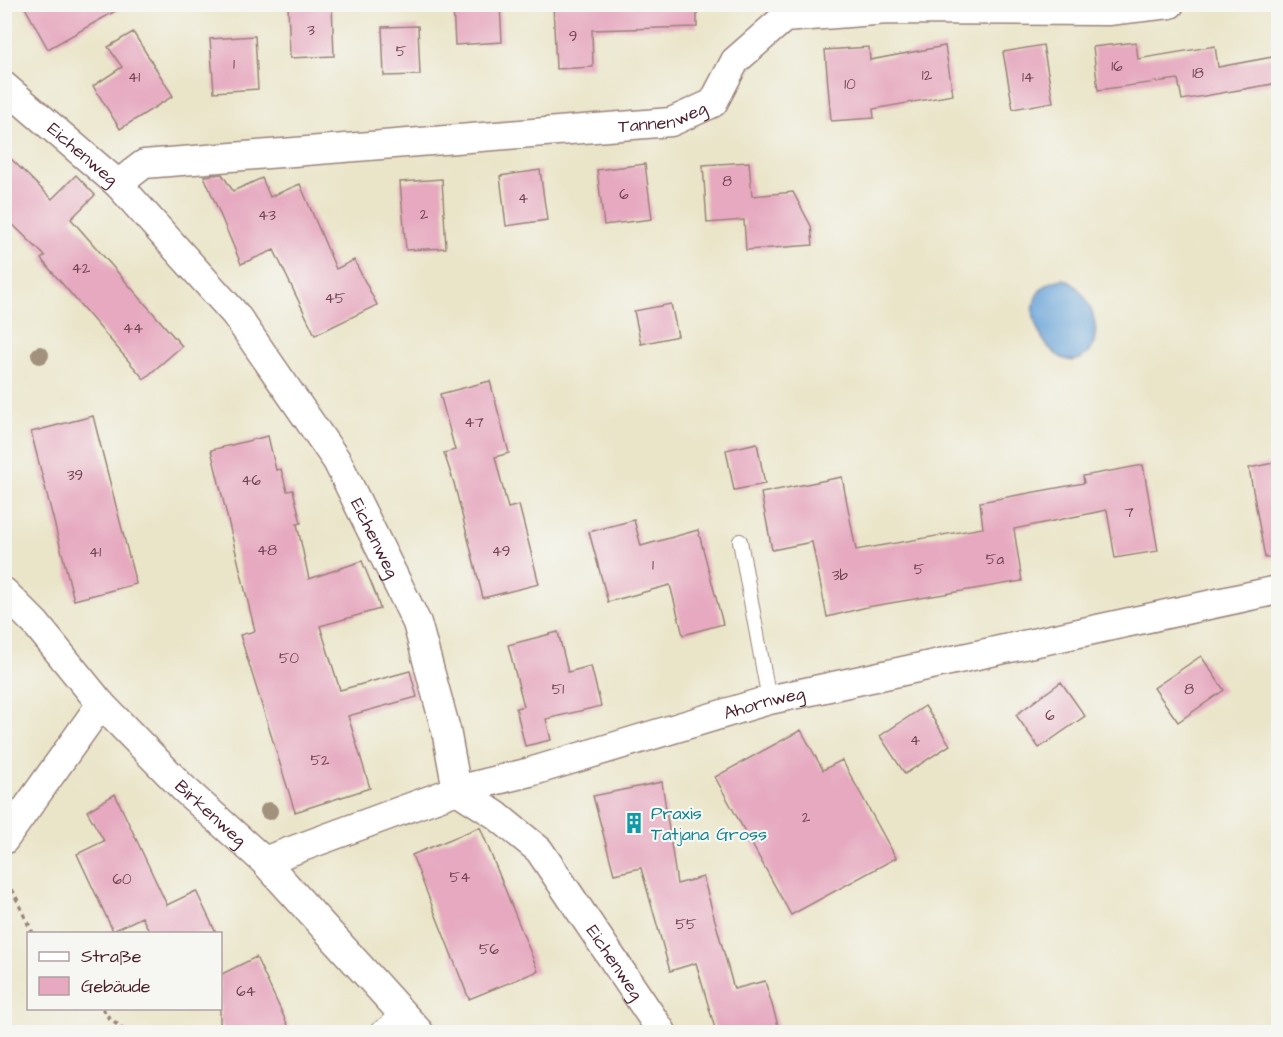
<svg xmlns="http://www.w3.org/2000/svg" width="1283" height="1037" viewBox="0 0 1283 1037" font-family="'Architects Daughter',sans-serif">
<style>
.water{fill:#66a2d7;stroke:#586081;stroke-width:1.5}
.building{fill:#e6a9bf}
.lines{fill:none;stroke-linecap:round;stroke-linejoin:round}
.service-casing{stroke:#9a827a;stroke-width:16}
.minor-casing{stroke:#9a827a;stroke-width:31}
.path{stroke:#9a827a;stroke-width:4;stroke-dasharray:4.5 4.5;stroke-linecap:butt}
.service{stroke:#fff;stroke-width:14}
.minor{stroke:#fff;stroke-width:28}
.tree{fill:#a2917d}
.labels{text-anchor:middle;stroke-width:4.5;stroke-linejoin:round;paint-order:stroke}
.number-label{font-size:15px;fill:#714250}
.street-label{font-size:18px;fill:#4a1f2b;stroke:#f6f6f2}
.culture-label{font-size:18px;fill:#0d838f;stroke:#f6f6f2;text-anchor:start}
</style>
<rect width="100%" height="100%" fill="#f6f6f2"/>
<filter id="ink" filterUnits="userSpaceOnUse"><feTurbulence type="fractalNoise" baseFrequency=".0167" numOctaves="2"/><feDisplacementMap in="SourceGraphic" scale="12" xChannelSelector="R" yChannelSelector="G"/><feConvolveMatrix kernelMatrix="1 2 1 2 8 2 1 2 1" color-interpolation-filters="sRGB"/></filter>
<filter id="wash" filterUnits="userSpaceOnUse"><feTurbulence type="fractalNoise" baseFrequency=".008" numOctaves="4" result="noise"/><feDisplacementMap in="SourceGraphic" scale="24" xChannelSelector="R" yChannelSelector="G"/><feGaussianBlur stdDeviation="1.35" result="paint"/><feColorMatrix in="noise" values="0 0 0 0 0 0 0 0 0 0 0 0 0 0 0 0 0 1.4 0 .05"/><feComposite in="paint" operator="in"/></filter>
<g filter="url(#wash)">
<rect width="100%" height="100%" fill="#eae5c9"/>
<!-- water -->
<path class="water" d="M 1064,279 C 1088,288 1108,335 1086,355 C 1055,384 998,289 1064,279 Z"/>
<g id="blocks">
<!-- building -->
<path class="building" d="M 23,4 L 128,4 L 48,49 Z
M 288,4 L 332,4 L 334,56 L 290,58 Z
M 453,4 L 500,4 L 502,42 L 455,45 Z
M 553,4 L 697,4 L 697,27 L 592,30 L 593,67 L 556,69 Z
M 418,26 L 420,75 L 384,76 L 382,27 Z
M 133,32 L 173,96 L 120,129 L 93,86 L 122,67 L 108,47 Z
M 255,36 L 258,89 L 214,92 L 210,39 Z
M 1136,42 L 1138,59 L 1215,46 L 1218,67 L 1278,56 L 1278,83 L 1182,100 L 1178,79 L 1098,90 L 1093,47 Z
M 1043,45 L 1053,102 L 1013,109 L 1003,52 Z
M 945,46 L 953,95 L 873,109 L 874,118 L 831,121 L 825,50 L 869,47 L 870,60 Z
M 4,152 L 52,199 L 76,175 L 95,195 L 71,219 L 182,346 L 144,379 L 41,259 L 45,256 L 4,216 Z
M 749,162 L 752,196 L 793,192 L 811,226 L 813,245 L 746,250 L 744,220 L 707,223 L 703,165 Z
M 645,164 L 652,219 L 604,225 L 597,170 Z
M 540,170 L 547,220 L 506,226 L 500,176 Z
M 222,174 L 233,191 L 262,178 L 270,197 L 300,184 L 336,269 L 354,260 L 377,305 L 315,335 L 274,250 L 241,264 L 204,176 Z
M 442,179 L 446,248 L 406,250 L 400,182 Z
M 671,304 L 678,336 L 641,344 L 634,311 Z
M 490,381 L 509,453 L 495,457 L 508,508 L 519,505 L 539,584 L 483,598 L 454,483 L 444,453 L 455,450 L 440,394 Z
M 93,416 L 136,584 L 74,600 L 31,432 Z
M 268,436 L 276,470 L 281,469 L 287,491 L 293,490 L 301,523 L 297,524 L 309,579 L 362,561 L 376,595 L 380,609 L 320,626 L 340,690 L 410,671 L 417,697 L 348,716 L 370,788 L 295,812 L 240,635 L 255,631 L 211,450 Z
M 757,443 L 765,484 L 734,490 L 726,450 Z
M 1278,462 L 1278,557 L 1265,558 L 1249,468 Z
M 1143,465 L 1158,551 L 1115,558 L 1107,510 L 1014,529 L 1022,581 L 867,607 L 827,617 L 812,542 L 772,550 L 761,493 L 842,477 L 856,550 L 983,528 L 980,502 L 1084,483 L 1083,476 Z
M 634,520 L 641,546 L 698,530 L 723,624 L 683,635 L 670,585 L 608,602 L 589,532 Z
M 558,632 L 568,672 L 591,666 L 601,706 L 546,719 L 551,740 L 525,746 L 516,708 L 524,706 L 508,645 Z
M 1201,656 L 1224,690 L 1178,722 L 1154,688 Z
M 1061,682 L 1085,716 L 1039,748 L 1016,715 Z
M 925,706 L 950,745 L 905,774 L 880,736 Z
M 801,730 L 823,770 L 842,760 L 896,858 L 791,915 L 715,777 Z
M 662,782 L 677,884 L 703,877 L 734,989 L 765,981 L 780,1032 L 716,1032 L 696,963 L 670,971 L 641,868 L 614,874 L 593,796 Z
M 115,794 L 167,905 L 196,891 L 216,933 L 150,933 L 142,917 L 113,931 L 77,854 L 104,841 L 87,811 Z
M 480,827 L 538,971 L 469,999 L 412,855 Z
M 256,957 L 291,1032 L 225,1032 L 220,1023 L 220,975 Z"/>
</g>
</g>
<g filter="url(#ink)">
<use href="#blocks" fill-opacity="0" stroke="#9a827a" stroke-width="1.5"/>
<g class="lines">
<defs>
<path id="service" d="M 740,541 L 769,700
M 375,1032 L 399,1013"/>
<g id="minor">
<path id="s1" d="M 4,86 L 118,184 L 235,314 L 337,461 L 417,623 L 446,730 L 457,790 L 496,815 L 539,850 L 662,1032"/>
<path id="s2" d="M 118,184 L 144,164 L 671,122 L 713,103 L 735,61 L 784,18 L 887,10 L 1108,11 L 1170,4"/>
<path id="s3" d="M 4,592 L 36,624 L 101,704 L 183,788 L 264,861 L 419,1032"/>
<path d="M 4,840 L 101,704"/>
<path id="s4" d="M 264,861 L 457,790 L 530,772 L 769,700 L 1278,590"/>
</g>
</defs>
<!-- service casing -->
<use href="#service" class="service-casing"/>
<!-- minor casing -->
<use href="#minor" class="minor-casing"/>
<!-- path -->
<path class="path" d="M 4,884 L 14,893 L 33,934
M 103,1008 L 105,1014 L 126,1032"/>
<!-- service -->
<use href="#service" class="service"/>
<!-- minor -->
<use href="#minor" class="minor"/>
</g>
<!-- trees -->
<g class="tree">
<circle cx="40" cy="355" r="9"/>
<circle cx="269" cy="811" r="9"/>
</g>
</g>
<!-- icons -->
<defs>
<symbol id="building-bare" viewBox="-9 -9 18 18"><path d="M-4-6H4V6H1V3H-1V6H-4ZM-2.5-4.3h1.7v1.8h-1.7ZM.8-4.3h1.7v1.8H.8ZM-2.5-1h1.7V.8h-1.7ZM.8-1h1.7V.8H.8Z" fill="#0f9aa8" stroke="#f6f6f2" stroke-width="2.5" paint-order="stroke"/></symbol>
</defs>
<g fill-rule="evenodd">
<use href="#building-bare" x="619" y="808" width="30" height="30"/>
</g>
<g class="labels">
<!-- number labels -->
<g class="number-label">
<text x="311" y="35">3</text>
<text x="573" y="41">9</text>
<text x="401" y="56">5</text>
<text x="234" y="69">1</text>
<text x="1117" y="71">16</text>
<text x="1198" y="78">18</text>
<text x="927" y="80">12</text>
<text x="134" y="82">41</text>
<text x="1028" y="82">14</text>
<text x="850" y="89">10</text>
<text x="727" y="186">8</text>
<text x="624" y="199">6</text>
<text x="523" y="203">4</text>
<text x="424" y="219">2</text>
<text x="267" y="220">43</text>
<text x="81" y="273">42</text>
<text x="335" y="303">45</text>
<text x="133" y="333">44</text>
<text x="474" y="427">47</text>
<text x="75" y="480">39</text>
<text x="251" y="485">46</text>
<text x="1129" y="517">7</text>
<text x="267" y="555">48</text>
<text x="501" y="556">49</text>
<text x="95" y="557">41</text>
<text x="995" y="564">5a</text>
<text x="653" y="570">1</text>
<text x="919" y="574">5</text>
<text x="840" y="580">3b</text>
<text x="289" y="663">50</text>
<text x="558" y="694">51</text>
<text x="1189" y="694">8</text>
<text x="1050" y="720">6</text>
<text x="915" y="745">4</text>
<text x="320" y="765">52</text>
<text x="806" y="822">2</text>
<text x="460" y="882">54</text>
<text x="122" y="884">60</text>
<text x="686" y="929">55</text>
<text x="489" y="954">56</text>
<text x="246" y="996">64</text>
</g>
<!-- street labels -->
<g class="street-label">
<text dy="6" stroke="none"><textPath href="#s2" startOffset="554">Tannenweg</textPath></text>
<text dy="6" stroke="none"><textPath href="#s1" startOffset="104">Eichenweg</textPath></text>
<text dy="6" stroke="none"><textPath href="#s1" startOffset="590">Eichenweg</textPath></text>
<text dy="6" stroke="none"><textPath href="#s4" startOffset="525">Ahornweg</textPath></text>
<text dy="6" stroke="none"><textPath href="#s3" startOffset="303">Birkenweg</textPath></text>
<text dy="6" stroke="none"><textPath href="#s1" startOffset="1094">Eichenweg</textPath></text>
</g>
<!-- culture labels -->
<g class="culture-label">
<text x="651" y="819">Praxis<tspan x="651" dy="21">Tatjana Gross</tspan></text>
</g>
</g>
<!-- margin -->
<rect width="1283" height="1037" fill="none" stroke="#f6f6f2" stroke-width="24"/>
<!-- legend -->
<rect x="27" y="932" width="195" height="78" fill="#f6f6f2" stroke="#b1a0a2" stroke-width="1.5"/>
<rect x="39" y="952" width="30" height="9" fill="#ffffff" stroke="#b1a0a2" stroke-width="1.5"/>
<text x="81" y="962" font-size="18" fill="#4a1f2b">Straße</text>
<rect x="39" y="977" width="30" height="18" fill="#e6a9bf" stroke="#b1a0a2" stroke-width="1.5"/>
<text x="81" y="992" font-size="18" fill="#4a1f2b">Gebäude</text>
</svg>
